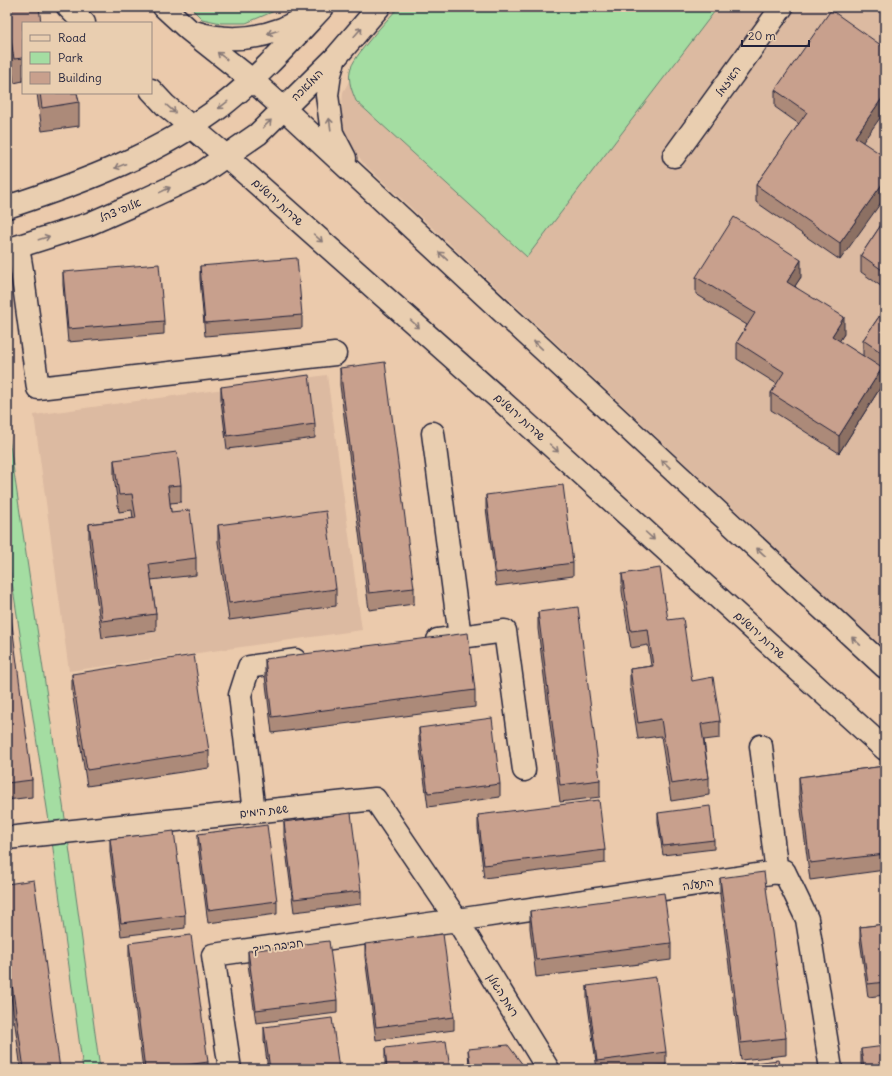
<svg xmlns="http://www.w3.org/2000/svg" width="892" height="1076" viewBox="0 0 892 1076" font-family="Delius,'Playpen Sans Hebrew',sans-serif">
<style>
.built{fill:#dcbaa1}
.green{fill:#a4dda2;stroke:#63806e}
.lines{fill:none;stroke-linecap:round;stroke-linejoin:round}
.minor-casing{stroke:#22223b;stroke-width:25}
.major-casing{stroke:#22223b;stroke-width:25}
.minor{stroke:#e9ceb0;stroke-width:22}
.major{stroke:#e9ceb0;stroke-width:22}
.wall{fill:#ac8a79;stroke:#22223b}
.shaded-wall{fill:#8c7063;stroke:#22223b}
.building{fill:#c8a08d;stroke:#22223b}
.oneway{stroke:#867876}
.labels{text-anchor:middle;stroke-width:4;stroke-linejoin:round;paint-order:stroke}
.street-label{font-size:11px;fill:#22223b;stroke:#e9ceb0}
</style>
<rect width="100%" height="100%" fill="#ebcaac"/>
<filter id="ink" filterUnits="userSpaceOnUse"><feTurbulence type="fractalNoise" baseFrequency=".025" numOctaves="2"/><feDisplacementMap in="SourceGraphic" scale="8" xChannelSelector="R" yChannelSelector="G"/><feConvolveMatrix kernelMatrix="1 2 1 2 8 2 1 2 1" color-interpolation-filters="sRGB"/></filter>
<g filter="url(#ink)">
<!-- built -->
<path class="built" d="M 415,7 L 885,7 L 885,650 L 363,163 L 348,140 L 341,118 L 343,92 L 351,78 Z
M 327,375 L 362,630 L 69,671 L 34,415 Z"/>
<!-- green -->
<path class="green" d="M 190,7 L 284,7 L 246,23 L 221,23 L 202,19 Z
M 399,7 L 718,7 L 527,257 L 356,101 C 352,91 348,82 350,71 C 352,57 388,19 399,7 Z
M 7,425 L 67,832 L 100,1069 L 83,1069 L 51,834 L 7,550 Z"/>
<g class="lines">
<defs>
<path id="minor" d="M 674,156 L 782,7
M 18,247 L 22,271 L 38,388 L 335,354
M 433,433 L 460,637
M 438,640 L 505,631 L 524,770
M 761,746 L 777,873
M 254,812 L 240,695 L 249,667 L 295,660
M 7,838 L 375,799 L 457,920 L 548,1069
M 230,1069 L 213,955 L 457,920 L 784,871 L 807,919 L 831,1069"/>
<path id="major" d="M 68,7 L 84,23
M 164,7 L 189,30 L 252,80 L 283,108 L 885,667
M 194,32 C 223,41 253,40 282,29 C 290,26 299,20 306,16
M 335,58 L 330,74 L 327,95 L 332,133 L 345,158
M 151,90 L 165,105 L 226,156 L 525,422 L 885,749
M 7,207 C 84,182 159,154 223,105 C 260,76 291,41 323,7
M 7,250 L 89,224 L 144,200 L 200,174 L 258,134 L 336,57 L 379,7"/>
</defs>
<!-- minor casing -->
<use href="#minor" class="minor-casing"/>
<!-- major casing -->
<use href="#major" class="major-casing"/>
<!-- minor -->
<use href="#minor" class="minor"/>
<!-- major -->
<use href="#major" class="major"/>
</g>
<!-- wall -->
<path class="wall" d="M 7,7 L 23,23 L 23,81 L 14,83 L 7,37 Z
M 775,90 L 863,142 L 840,260 L 756,202 L 756,185 L 799,124 L 775,107 Z
M 37,93 L 77,93 L 79,102 L 79,126 L 42,131 Z
M 885,219 L 885,289 L 861,272 L 861,255 Z
M 200,266 L 302,315 L 302,328 L 205,336 L 200,279 Z
M 63,272 L 164,321 L 164,334 L 68,342 L 63,285 Z
M 696,277 L 801,277 L 795,286 L 844,334 L 839,341 L 863,356 L 863,340 L 885,308 L 885,372 L 882,370 L 882,385 L 839,453 L 771,410 L 771,393 L 777,384 L 737,359 L 737,342 L 747,325 L 696,294 Z
M 340,368 L 414,588 L 414,604 L 369,610 L 340,385 Z
M 221,387 L 315,424 L 315,438 L 227,449 L 221,400 Z
M 114,460 L 181,485 L 181,502 L 170,503 L 171,512 L 196,558 L 196,575 L 151,580 L 156,614 L 156,631 L 102,638 L 89,541 L 89,524 L 133,518 L 132,510 L 119,512 L 114,477 Z
M 486,495 L 573,563 L 573,576 L 496,586 L 486,508 Z
M 218,525 L 336,589 L 336,606 L 229,620 L 218,542 Z
M 622,574 L 668,620 L 692,681 L 720,721 L 720,738 L 704,740 L 709,778 L 709,795 L 671,801 L 661,736 L 638,739 L 630,686 L 630,669 L 651,666 L 648,645 L 631,648 L 622,591 Z
M 538,612 L 600,780 L 600,797 L 560,802 L 538,629 Z
M 7,617 L 32,780 L 32,797 L 7,800 Z
M 265,659 L 475,690 L 475,707 L 272,733 L 265,676 Z
M 72,674 L 209,751 L 209,768 L 87,786 L 72,691 Z
M 419,728 L 500,784 L 500,797 L 428,807 L 419,741 Z
M 885,766 L 885,870 L 810,880 L 799,794 L 799,777 Z
M 658,813 L 714,840 L 714,849 L 663,855 L 658,822 Z
M 478,815 L 605,850 L 605,863 L 484,878 L 478,828 Z
M 284,822 L 361,891 L 361,904 L 294,912 L 284,835 Z
M 198,834 L 277,901 L 277,914 L 208,923 L 198,847 Z
M 110,839 L 185,915 L 185,928 L 121,936 L 110,852 Z
M 720,878 L 786,1038 L 786,1055 L 741,1060 L 720,895 Z
M 7,884 L 60,1069 L 21,1069 L 7,966 Z
M 530,911 L 671,943 L 671,960 L 536,977 L 530,928 Z
M 885,924 L 885,995 L 868,997 L 860,940 L 860,927 Z
M 129,943 L 208,1062 L 208,1069 L 143,1069 L 129,960 Z
M 365,944 L 454,1017 L 454,1030 L 376,1040 L 365,957 Z
M 248,951 L 337,1000 L 337,1013 L 256,1023 L 248,964 Z
M 587,986 L 666,1052 L 666,1065 L 637,1069 L 597,1069 L 587,999 Z
M 264,1027 L 339,1069 L 268,1069 L 264,1040 Z
M 385,1048 L 450,1069 L 385,1069 Z
M 468,1049 L 526,1069 L 469,1069 Z
M 861,1049 L 885,1069 L 862,1069 L 861,1063 Z"/>
<!-- shaded-wall -->
<path class="shaded-wall" d="M 885,94 L 885,111 L 855,153 L 855,137 Z
M 885,180 L 885,197 L 840,260 L 840,243 Z
M 801,260 L 801,277 L 787,298 L 787,282 Z
M 844,317 L 844,334 L 832,353 L 832,336 Z
M 882,368 L 882,385 L 839,453 L 839,436 Z"/>
<!-- building -->
<path class="building" d="M 7,7 L 39,7 L 41,23 L 23,23 L 23,58 L 14,59 L 7,14 Z
M 831,10 L 885,48 L 885,94 L 855,137 L 885,157 L 885,180 L 840,243 L 756,185 L 807,112 L 775,90 Z
M 40,93 L 77,93 L 79,102 L 42,108 Z
M 734,217 L 801,260 L 787,282 L 844,317 L 832,336 L 882,368 L 839,436 L 771,393 L 784,372 L 737,342 L 755,313 L 696,277 Z
M 885,219 L 885,272 L 861,255 Z
M 297,258 L 302,315 L 205,323 L 200,266 Z
M 159,264 L 164,321 L 68,329 L 63,272 Z
M 885,308 L 885,355 L 863,340 Z
M 385,362 L 414,588 L 369,593 L 340,368 Z
M 309,375 L 315,424 L 227,436 L 221,387 Z
M 177,452 L 181,485 L 168,486 L 171,512 L 190,510 L 196,558 L 149,564 L 156,614 L 102,621 L 89,524 L 136,518 L 132,494 L 119,495 L 114,460 Z
M 563,485 L 573,563 L 496,573 L 486,495 Z
M 326,511 L 336,589 L 229,603 L 218,525 Z
M 660,568 L 668,620 L 683,618 L 692,681 L 713,677 L 720,721 L 701,724 L 709,778 L 671,784 L 661,719 L 638,723 L 630,669 L 653,666 L 648,629 L 631,631 L 622,574 Z
M 578,607 L 600,780 L 560,785 L 538,612 Z
M 7,617 L 11,617 L 32,780 L 7,783 Z
M 468,633 L 475,690 L 272,717 L 265,659 Z
M 194,655 L 209,751 L 87,770 L 72,674 Z
M 492,718 L 500,784 L 428,793 L 419,728 Z
M 885,766 L 885,854 L 810,863 L 799,777 Z
M 599,800 L 605,850 L 484,865 L 478,815 Z
M 710,806 L 714,840 L 663,846 L 658,813 Z
M 351,813 L 361,891 L 294,899 L 284,822 Z
M 267,825 L 277,901 L 208,910 L 198,834 Z
M 174,831 L 185,915 L 121,923 L 110,839 Z
M 764,872 L 786,1038 L 741,1043 L 720,878 Z
M 34,880 L 60,1069 L 24,1069 L 7,949 L 7,884 Z
M 664,893 L 671,943 L 536,960 L 530,911 Z
M 885,924 L 885,982 L 868,984 L 860,927 Z
M 443,934 L 454,1017 L 376,1027 L 365,944 Z
M 191,935 L 208,1062 L 157,1069 L 145,1069 L 129,943 Z
M 329,941 L 337,1000 L 256,1010 L 248,951 Z
M 656,977 L 666,1052 L 597,1061 L 587,986 Z
M 332,1018 L 339,1069 L 270,1069 L 264,1027 Z
M 446,1041 L 450,1069 L 387,1069 L 385,1048 Z
M 508,1045 L 526,1069 L 471,1069 L 468,1049 Z
M 885,1046 L 885,1069 L 864,1069 L 861,1049 Z
M 778,1060 L 780,1069 L 705,1069 Z"/>
<!-- one-way arrows -->
<defs><path id="oneway-shaft" d="M-6 0H5M1.5-3L5.5 0L1.5 3" fill="none" stroke-width="1.6" stroke-linecap="round" stroke-linejoin="round"/></defs>
<g class="oneway">
<use href="#oneway-shaft" transform="translate(273 32) rotate(163)"/>
<use href="#oneway-shaft" transform="translate(358 32) rotate(-49)"/>
<use href="#oneway-shaft" transform="translate(222 56) rotate(-142)"/>
<use href="#oneway-shaft" transform="translate(223 105) rotate(142)"/>
<use href="#oneway-shaft" transform="translate(171 109) rotate(41)"/>
<use href="#oneway-shaft" transform="translate(267 124) rotate(-44)"/>
<use href="#oneway-shaft" transform="translate(330 124) rotate(-98)"/>
<use href="#oneway-shaft" transform="translate(120 166) rotate(158)"/>
<use href="#oneway-shaft" transform="translate(165 190) rotate(-26)"/>
<use href="#oneway-shaft" transform="translate(44 238) rotate(-18)"/>
<use href="#oneway-shaft" transform="translate(318 238) rotate(42)"/>
<use href="#oneway-shaft" transform="translate(443 256) rotate(-137)"/>
<use href="#oneway-shaft" transform="translate(415 324) rotate(42)"/>
<use href="#oneway-shaft" transform="translate(538 345) rotate(-137)"/>
<use href="#oneway-shaft" transform="translate(554 448) rotate(42)"/>
<use href="#oneway-shaft" transform="translate(666 464) rotate(-137)"/>
<use href="#oneway-shaft" transform="translate(650 536) rotate(42)"/>
<use href="#oneway-shaft" transform="translate(761 552) rotate(-137)"/>
<use href="#oneway-shaft" transform="translate(856 641) rotate(-137)"/>
</g>
</g>
<g class="labels">
<!-- street labels -->
<g class="street-label">
<text transform="translate(728 81) rotate(-54)" y="4">האיזמל</text>
<text transform="translate(307 85) rotate(-45)" y="4">המלאכה</text>
<text transform="translate(278 202) rotate(42)" y="4">שדרות ירושלים</text>
<text transform="translate(120 210) rotate(-23)" y="4">אלופי צהל</text>
<text transform="translate(520 417) rotate(42)" y="4">שדרות ירושלים</text>
<text transform="translate(760 635) rotate(42)" y="4">שדרות ירושלים</text>
<text transform="translate(264 811) rotate(-6)" y="4">ששת הימים</text>
<text transform="translate(698 884) rotate(-8)" y="4">התעלה</text>
<text transform="translate(278 946) rotate(-8)" y="4">חביבה רייך</text>
<text transform="translate(503 995) rotate(58)" y="4">רמת הגולן</text>
</g>
</g>
<!-- margin -->
<rect width="892" height="1076" fill="none" stroke="#e9ceb0" stroke-width="24"/>
<rect x="12" y="12" width="868" height="1052" fill="none" stroke="#22223b" stroke-width="1.5" filter="url(#ink)"/>
<!-- legend -->
<rect x="22" y="22" width="130" height="72" fill="#e9ceb0" stroke="#998981"/>
<rect x="30" y="35" width="20" height="6" fill="#e9ceb0" stroke="#998981"/>
<text x="58" y="42" font-size="12" fill="#22223b">Road</text>
<rect x="30" y="52" width="20" height="12" fill="#a4dda2" stroke="#998981"/>
<text x="58" y="62" font-size="12" fill="#22223b">Park</text>
<rect x="30" y="72" width="20" height="12" fill="#c8a08d" stroke="#998981"/>
<text x="58" y="82" font-size="12" fill="#22223b">Building</text>
<!-- scale -->
<path d="M742 40v6h67v-6" fill="none" stroke="#22223b" stroke-width="2"/>
<text x="748" y="40" font-size="12" fill="#22223b" stroke="#e9ceb0" stroke-width="3" paint-order="stroke">20 m</text>
</svg>
